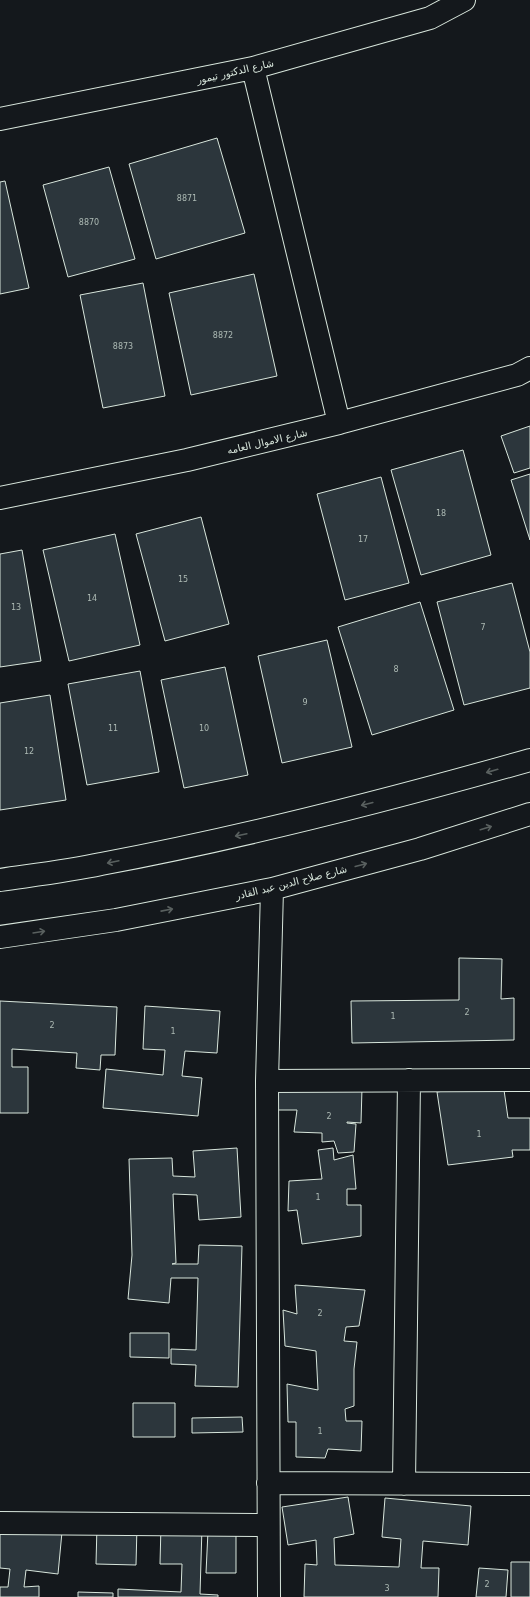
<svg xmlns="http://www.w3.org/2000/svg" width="530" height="1597" viewBox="0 0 530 1597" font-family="'DejaVu Sans','Noto Sans Arabic',sans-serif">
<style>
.building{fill:#2c363c;stroke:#d8e6dc}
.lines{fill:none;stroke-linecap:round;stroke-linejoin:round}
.minor-casing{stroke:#d8e6dc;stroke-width:24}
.minor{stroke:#14181c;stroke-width:22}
.oneway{stroke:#59605f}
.labels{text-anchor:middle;stroke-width:3;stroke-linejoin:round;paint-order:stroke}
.number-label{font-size:8px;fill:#adbab4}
.street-label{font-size:10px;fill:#d8e6dc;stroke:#14181c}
</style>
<rect width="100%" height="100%" fill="#14181c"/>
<!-- building -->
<path class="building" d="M 217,138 L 245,233 L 156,259 L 129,164 Z
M 109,167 L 135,259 L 68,277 L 43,185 Z
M 5,181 L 29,288 L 0,294 L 0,182 Z
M 254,274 L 277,376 L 191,395 L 169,293 Z
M 143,283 L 165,396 L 103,408 L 80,295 Z
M 530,426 L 530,468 L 514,473 L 501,436 Z
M 463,450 L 491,555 L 421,575 L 391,470 Z
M 530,474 L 530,540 L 511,480 Z
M 381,477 L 409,583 L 345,600 L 317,494 Z
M 201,517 L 229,624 L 165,641 L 136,534 Z
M 115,534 L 140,645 L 69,661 L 43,550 Z
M 22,550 L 41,661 L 0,667 L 0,554 Z
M 512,583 L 530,652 L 530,688 L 464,705 L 437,602 Z
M 420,602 L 454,710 L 372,735 L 338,627 Z
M 327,640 L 352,747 L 282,763 L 258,656 Z
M 225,667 L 248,775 L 184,788 L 161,680 Z
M 140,671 L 159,772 L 87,785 L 68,684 Z
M 50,695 L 66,800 L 0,810 L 0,703 Z
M 459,958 L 502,959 L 501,999 L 514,998 L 514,1040 L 352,1043 L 351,1001 L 459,1000 Z
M 0,1001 L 117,1007 L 115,1055 L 101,1055 L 100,1070 L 76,1068 L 77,1053 L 12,1049 L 12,1067 L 28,1067 L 28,1113 L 0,1113 Z
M 145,1006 L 220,1011 L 217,1053 L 185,1051 L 182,1076 L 202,1078 L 198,1116 L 103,1108 L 106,1069 L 163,1075 L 165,1050 L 143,1049 Z
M 503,1083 L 508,1118 L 530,1118 L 530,1150 L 512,1150 L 513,1157 L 448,1165 L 437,1092 Z
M 274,1084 L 362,1088 L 361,1123 L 347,1122 L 347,1123 L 356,1124 L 354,1152 L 338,1153 L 334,1141 L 322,1142 L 322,1133 L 294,1132 L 297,1110 L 271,1110 Z
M 237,1148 L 241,1217 L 199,1220 L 197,1195 L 173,1194 L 176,1263 L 172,1264 L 198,1264 L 199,1245 L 242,1246 L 238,1387 L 195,1386 L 196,1365 L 171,1364 L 171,1349 L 196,1350 L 198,1278 L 171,1278 L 169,1303 L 128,1299 L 132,1255 L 129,1159 L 172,1158 L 173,1176 L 195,1177 L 193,1151 Z
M 333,1148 L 334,1160 L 353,1155 L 356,1189 L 347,1189 L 347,1205 L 361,1205 L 361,1236 L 302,1244 L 297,1210 L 288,1211 L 289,1181 L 322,1179 L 318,1150 Z
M 295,1285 L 365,1290 L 359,1326 L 346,1327 L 344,1341 L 357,1342 L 354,1369 L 354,1406 L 345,1409 L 346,1421 L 362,1421 L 361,1451 L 328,1449 L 325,1458 L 296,1457 L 296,1422 L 288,1422 L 287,1384 L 318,1390 L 316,1351 L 285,1346 L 283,1310 L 297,1314 Z
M 130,1333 L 169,1333 L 169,1358 L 130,1357 Z
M 133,1403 L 175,1403 L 175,1437 L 133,1437 Z
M 242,1417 L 243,1432 L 192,1433 L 192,1418 Z
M 348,1497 L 354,1534 L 334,1538 L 335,1565 L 399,1567 L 401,1539 L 382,1537 L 385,1498 L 471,1506 L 468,1545 L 423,1541 L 421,1568 L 439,1568 L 438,1597 L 304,1597 L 305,1564 L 317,1565 L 316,1540 L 288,1545 L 282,1507 Z
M 97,1525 L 137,1526 L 136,1565 L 96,1564 Z
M 161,1525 L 202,1527 L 200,1594 L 218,1595 L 218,1597 L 118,1597 L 118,1589 L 181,1592 L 182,1564 L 160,1564 Z
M 0,1526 L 62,1532 L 58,1574 L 26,1570 L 24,1587 L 39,1586 L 39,1597 L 0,1597 L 0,1587 L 8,1587 L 10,1569 L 0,1568 Z
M 208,1531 L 236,1532 L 236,1573 L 206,1573 Z
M 511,1562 L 530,1562 L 530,1597 L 511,1597 Z
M 479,1568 L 508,1570 L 506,1597 L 476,1597 Z
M 78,1592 L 113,1593 L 113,1597 L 78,1597 Z"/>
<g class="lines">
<defs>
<path id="minor" d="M 253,68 L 339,423
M 0,119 L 253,68 L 430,18 L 464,0
M 0,498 L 187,460 L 339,423 L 517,375 L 530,368
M 0,880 C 34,875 68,871 101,864 C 246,837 389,800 530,760
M 0,937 L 116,920 L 272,889 L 420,849 L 530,814
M 267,1081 L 530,1080
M 268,1483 L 530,1484
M 404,1484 L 409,1080
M 0,1523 L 268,1525
M 269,1597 L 267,1081 L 272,889"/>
</defs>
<!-- minor casing -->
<use href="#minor" class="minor-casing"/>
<!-- minor -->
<use href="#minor" class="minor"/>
</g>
<!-- one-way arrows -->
<defs><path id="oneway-shaft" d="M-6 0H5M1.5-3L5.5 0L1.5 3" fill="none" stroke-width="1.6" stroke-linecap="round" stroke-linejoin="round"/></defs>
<g class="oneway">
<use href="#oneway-shaft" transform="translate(492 771) rotate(164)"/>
<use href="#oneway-shaft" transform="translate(367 804) rotate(166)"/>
<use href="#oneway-shaft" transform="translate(486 828) rotate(-17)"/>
<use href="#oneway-shaft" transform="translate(241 835) rotate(168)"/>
<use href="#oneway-shaft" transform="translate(113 862) rotate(168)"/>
<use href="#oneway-shaft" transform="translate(361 865) rotate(-15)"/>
<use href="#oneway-shaft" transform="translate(167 910) rotate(-11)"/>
<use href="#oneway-shaft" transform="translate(39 932) rotate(-9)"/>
</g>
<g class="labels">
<!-- number labels -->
<g class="number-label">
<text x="187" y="201">8871</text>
<text x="89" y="225">8870</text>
<text x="223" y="338">8872</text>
<text x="123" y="349">8873</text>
<text x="441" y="516">18</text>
<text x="363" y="542">17</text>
<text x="183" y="582">15</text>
<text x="92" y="601">14</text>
<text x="16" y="610">13</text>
<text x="483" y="630">7</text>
<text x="396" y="672">8</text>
<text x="305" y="705">9</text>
<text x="113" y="731">11</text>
<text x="204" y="731">10</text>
<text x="29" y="754">12</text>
<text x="467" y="1015">2</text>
<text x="393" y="1019">1</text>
<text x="52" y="1028">2</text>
<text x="173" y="1034">1</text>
<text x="329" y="1119">2</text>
<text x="479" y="1137">1</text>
<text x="318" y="1200">1</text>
<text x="320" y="1316">2</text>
<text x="320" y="1434">1</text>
<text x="487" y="1587">2</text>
<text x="387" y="1591">3</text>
</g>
<!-- street labels -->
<g class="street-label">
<text transform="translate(235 71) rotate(-13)" y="4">شارع الدكتور تيمور</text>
<text transform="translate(267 441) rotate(-13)" y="4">شارع الاموال العامه</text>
<text transform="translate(291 882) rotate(-14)" y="4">شارع صلاح الدين عبد القادر</text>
</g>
</g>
</svg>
